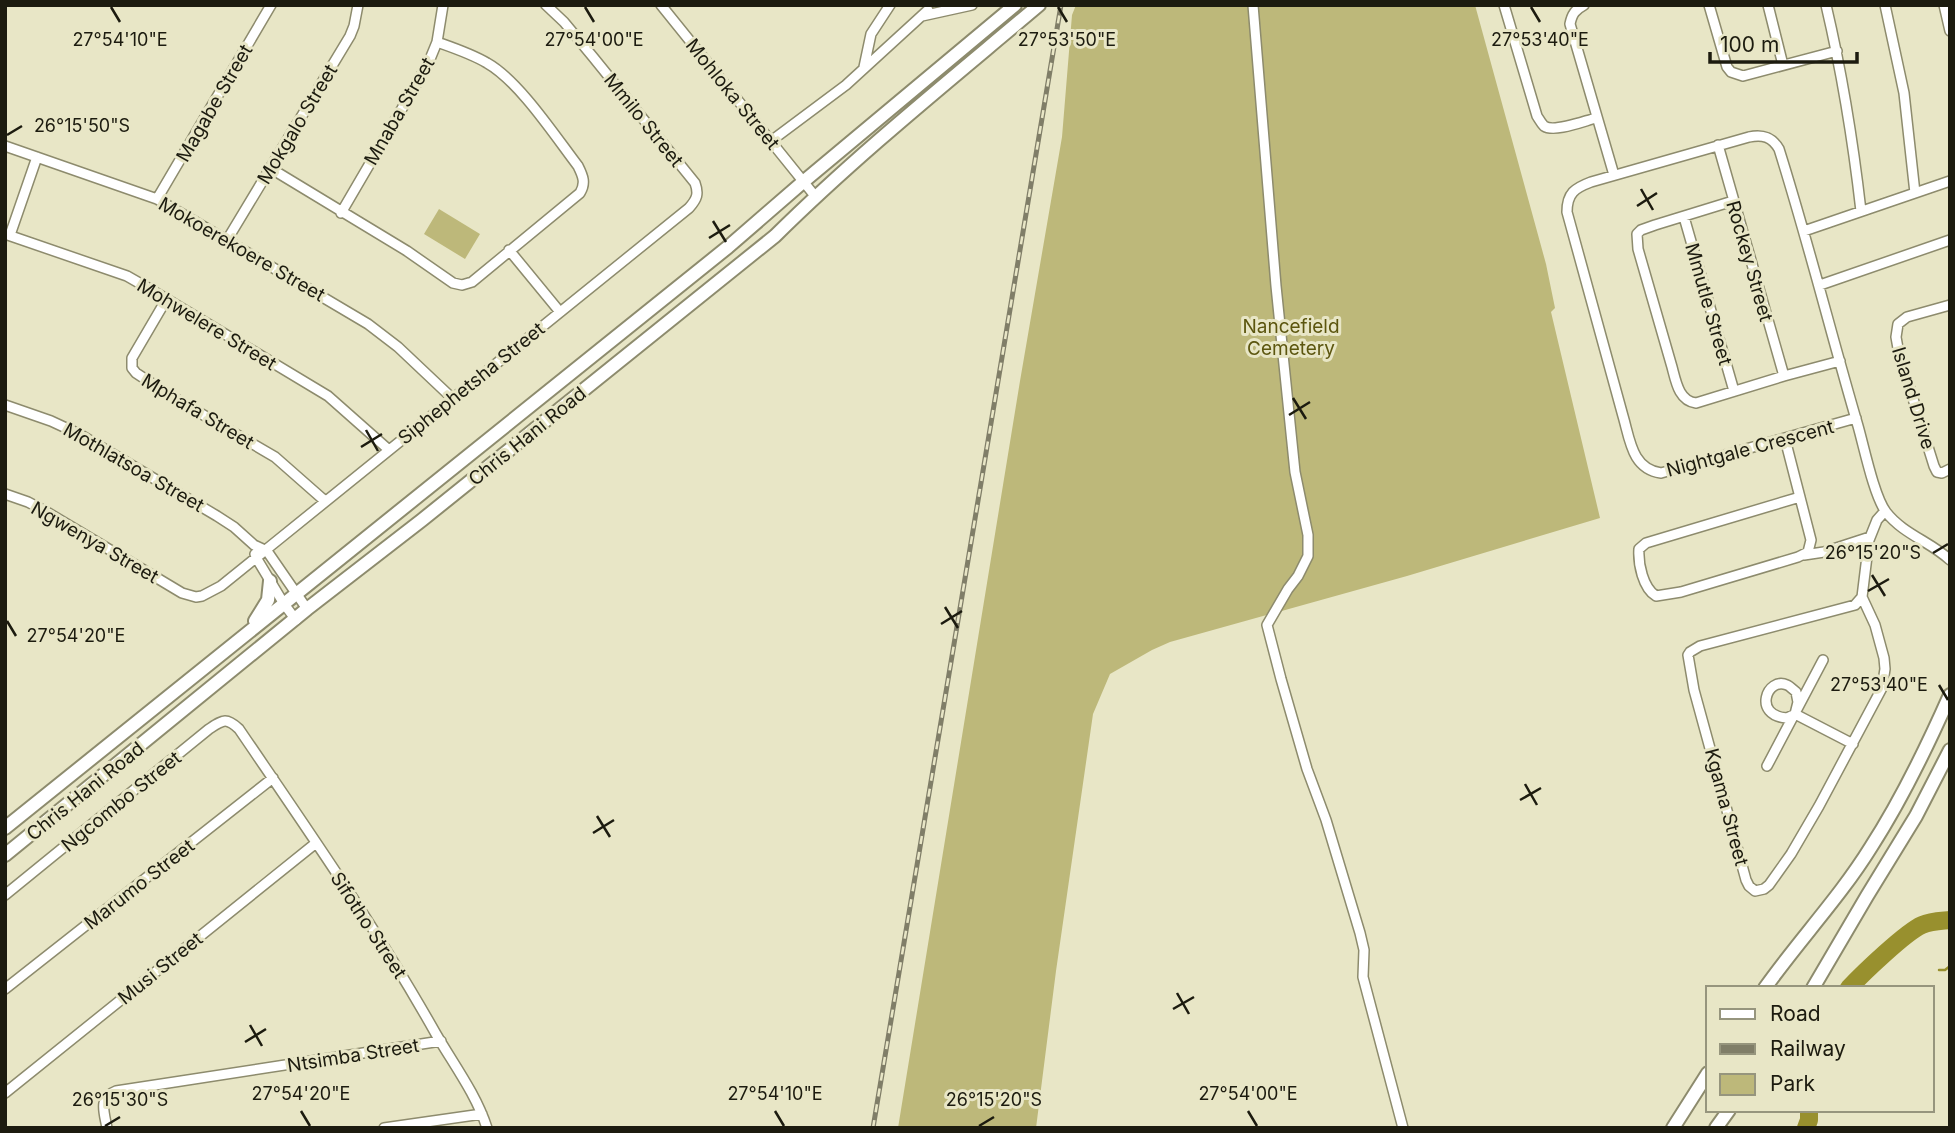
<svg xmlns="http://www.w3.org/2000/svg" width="1955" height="1133" viewBox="0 0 1955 1133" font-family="Inter,sans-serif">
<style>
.green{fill:#bdb87a}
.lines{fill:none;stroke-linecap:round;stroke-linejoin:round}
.stream{stroke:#98902e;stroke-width:2.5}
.river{stroke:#98902e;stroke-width:18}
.street-casing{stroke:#8d8b6d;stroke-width:12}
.secondary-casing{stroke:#8d8b6d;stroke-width:16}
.street{stroke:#fff;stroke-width:9}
.secondary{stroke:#fff;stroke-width:12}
.rail-casing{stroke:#807e68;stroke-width:5}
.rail{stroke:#e8e6c6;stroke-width:2.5;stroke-dasharray:8;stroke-linecap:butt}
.ticks{fill:none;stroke:#1c1b0f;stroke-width:2.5}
.labels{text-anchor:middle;stroke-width:6;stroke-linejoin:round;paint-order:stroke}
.street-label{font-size:19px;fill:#1c1b0f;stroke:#e8e6c6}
.park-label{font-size:19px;fill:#5c560f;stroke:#e8e6c6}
.ticks-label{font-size:18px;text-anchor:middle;fill:#1c1b0f;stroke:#e8e6c6;stroke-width:6;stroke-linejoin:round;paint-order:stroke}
</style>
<rect width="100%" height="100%" fill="#e8e6c6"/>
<!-- green -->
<path class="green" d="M 1076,5 L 1475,5 L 1546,264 L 1555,308 L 1551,312 L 1600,518 L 1407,576 L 1170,642 L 1152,650 L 1110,674 L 1093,714 L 1056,971 L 1036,1128 L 898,1128 L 1020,381 L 1062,137 L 1072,15 Z
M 439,209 L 480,234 L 465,259 L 424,234 Z"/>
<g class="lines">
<!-- stream -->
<path class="stream" d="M 1939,970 L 1945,970 L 1950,966
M 1809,1120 L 1815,1128"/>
<!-- river -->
<path class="river" d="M 1849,988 C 1863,973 1906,932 1922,925 C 1931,921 1940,921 1950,920
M 1806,1128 L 1809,1120 L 1809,1110"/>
<defs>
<path id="street" d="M 661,5 L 815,196
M 1253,5 L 1276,286 L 1295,472 L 1308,535 L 1308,556 L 1298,576 L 1288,589 L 1267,625 L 1281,679 L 1307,769 L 1326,820 L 1360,933 L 1364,950 L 1363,977 L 1403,1128
M 1504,5 L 1537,116 C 1539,119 1541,123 1544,126 C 1554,133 1584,121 1596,118
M 1584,5 C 1575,10 1572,14 1570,24 L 1614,175
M 1709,5 L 1727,67 L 1731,72 L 1743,76 L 1837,51
M 1768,5 L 1783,65
M 1826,5 C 1842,73 1853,141 1861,211
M 1885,5 L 1904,93 L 1915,193
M 1944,5 L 1950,31
M 922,16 L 972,5
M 864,67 L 871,34 L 890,5
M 771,141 L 846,85 L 928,10
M 1718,145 L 1784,376
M 5,146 L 157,199 L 368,324 L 398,347 L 452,398
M 270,168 L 407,251 L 453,283 L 462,285 L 472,282 L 580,193 C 586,183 583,176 578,166 C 555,136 519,81 487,63 C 472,54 454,48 437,42
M 157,199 L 271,5
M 1733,201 L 1655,225 L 1641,230 L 1637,234 L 1638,249 L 1672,367 C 1676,382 1679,401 1696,403 L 1784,376 L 1840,361
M 341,213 L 428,64 L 437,42 L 443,5
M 1684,217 L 1734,391
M 1804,231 L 1950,181
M 5,234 L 127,276 L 148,288 L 328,396 L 389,450
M 10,235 L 37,157
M 227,240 L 350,36 L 354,26 L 358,5
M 509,250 L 560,312
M 1820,285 L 1950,240
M 166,300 L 132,358 L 132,368 L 136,373 L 171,396 L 275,457 L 325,501
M 1950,305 L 1907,317 L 1898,324 L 1896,337 L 1899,354 L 1934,466 L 1937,472 L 1942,473 L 1950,469
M 5,405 L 51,421 L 79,434 L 217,516 L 234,527 L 254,545 L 267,551 L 307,609
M 1856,418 L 1661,473 C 1632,469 1630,440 1623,416 L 1567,212 C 1567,193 1575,188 1591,182 L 1749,137 C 1763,134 1772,137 1779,149 C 1808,241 1831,334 1858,426 C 1864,447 1874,496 1886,512 C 1903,534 1931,542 1950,560
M 1785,439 L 1811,540 L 1808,552 L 1798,557 L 1681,592 L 1656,596 C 1643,588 1638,564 1639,549 L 1646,543 L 1800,497
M 5,494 L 28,502 L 45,511 L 182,593 L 196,597 L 202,596 L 221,586 L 689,208 C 697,199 699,194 695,183 L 593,57 L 564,22 L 546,5
M 255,554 L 257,559 L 284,604 L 296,620
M 1804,555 L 1824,552 L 1870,537
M 1862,597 L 1855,605 L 1700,646 L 1690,652 L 1688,655 L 1694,690 L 1746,880 L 1749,886 L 1755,891 L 1764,889 L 1769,885 L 1791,854 L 1819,806 L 1882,688 L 1885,669 L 1884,658 L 1875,625 L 1862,597 L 1869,540 L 1877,520 L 1885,511
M 1795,714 L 1798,702 L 1796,692 C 1795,691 1788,685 1787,685 C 1767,676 1752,716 1787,718 L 1795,714 L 1853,744
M 1767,766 L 1823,660
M 5,895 L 209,729 C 223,720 226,717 239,729 C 307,829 377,929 436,1034 C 454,1065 476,1094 487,1128
M 5,989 L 273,778
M 5,1093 L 316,843
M 107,1128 C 104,1111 98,1098 116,1091 L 441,1041
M 384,1128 L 482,1114"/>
<path id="secondary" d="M 255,621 L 268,600 L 270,581
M 5,828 L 728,247 L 803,182 L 1015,5
M 5,855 L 307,609 L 422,520 L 775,236 C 858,154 949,81 1039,5
M 1765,988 C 1799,940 1840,897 1871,847 C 1902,799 1927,747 1950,695
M 1813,988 L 1867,896 L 1916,816 L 1950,750
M 1673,1128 L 1708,1073
M 1716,1128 L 1729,1110"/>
</defs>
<!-- street casing -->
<use href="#street" class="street-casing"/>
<!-- secondary casing -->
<use href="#secondary" class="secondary-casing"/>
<!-- street -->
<use href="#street" class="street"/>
<!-- secondary -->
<use href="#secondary" class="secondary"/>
<defs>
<path id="rail" d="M 873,1128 L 1061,5"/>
</defs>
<!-- rail casing -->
<use href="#rail" class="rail-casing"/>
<!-- rail -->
<use href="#rail" class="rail"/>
</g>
<!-- ticks -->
<path class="ticks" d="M 111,7 L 120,22M 585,7 L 594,22M 1058,7 L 1067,22M 1531,7 L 1540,22M 7,135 L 22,126M 1641,189 L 1653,210M 1637,206 L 1657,193M 713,221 L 726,242M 709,238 L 730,225M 1293,398 L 1306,419M 1289,415 L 1310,402M 366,430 L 378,451M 361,447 L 382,434M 1933,553 L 1948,544M 1872,575 L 1885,596M 1868,591 L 1889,579M 945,607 L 958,628M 7,621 L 16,636M 941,624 L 962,611M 1939,685 L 1948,700M 1525,784 L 1537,805M 1520,800 L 1541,788M 597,816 L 610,837M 593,833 L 614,820M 1177,993 L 1189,1014M 1173,1009 L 1194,997M 250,1025 L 262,1046M 245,1042 L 266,1029M 301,1111 L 310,1126M 775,1111 L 784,1126M 1248,1111 L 1257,1126M 105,1126 L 120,1117M 979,1126 L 994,1117"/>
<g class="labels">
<!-- street labels -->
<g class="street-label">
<text transform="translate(733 94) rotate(51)" y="7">Mohloka Street</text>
<text transform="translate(214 103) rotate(-60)" y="7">Magabe Street</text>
<text transform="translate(399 111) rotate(-60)" y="7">Mnaba Street</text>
<text transform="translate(644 120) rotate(51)" y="7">Mmilo Street</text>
<text transform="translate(297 124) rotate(-59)" y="7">Mokgalo Street</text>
<text transform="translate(242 249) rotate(30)" y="7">Mokoerekoere Street</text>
<text transform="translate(1750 261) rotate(74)" y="7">Rockey Street</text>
<text transform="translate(1709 304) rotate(74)" y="7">Mmutle Street</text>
<text transform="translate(207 324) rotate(31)" y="7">Mohwelere Street</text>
<text transform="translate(471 383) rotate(-39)" y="7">Siphephetsha Street</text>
<text transform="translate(1914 398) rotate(73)" y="7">Island Drive</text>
<text transform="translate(198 411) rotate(31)" y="7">Mphafa Street</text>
<text transform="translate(527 436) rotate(-39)" y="7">Chris Hani Road</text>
<text transform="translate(1750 448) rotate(-15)" y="7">Nightgale Crescent</text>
<text transform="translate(134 467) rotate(30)" y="7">Mothlatsoa Street</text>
<text transform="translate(95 542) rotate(30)" y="7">Ngwenya Street</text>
<text transform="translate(85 791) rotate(-39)" y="7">Chris Hani Road</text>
<text transform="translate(121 801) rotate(-39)" y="7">Ngcombo Street</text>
<text transform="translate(1727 807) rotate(75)" y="7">Kgama Street</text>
<text transform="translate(139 884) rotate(-38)" y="7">Marumo Street</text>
<text transform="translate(369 925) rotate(57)" y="7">Sifotho Street</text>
<text transform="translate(160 968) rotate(-39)" y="7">Musi Street</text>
<text transform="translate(353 1055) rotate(-9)" y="7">Ntsimba Street</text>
</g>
<!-- park labels -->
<g class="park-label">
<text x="1291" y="333">Nancefield<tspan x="1291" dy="22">Cemetery</tspan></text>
</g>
</g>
<g class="ticks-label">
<text x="120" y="46">27°54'10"E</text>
<text x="594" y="46">27°54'00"E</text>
<text x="1067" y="46">27°53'50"E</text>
<text x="1540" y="46">27°53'40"E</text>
<text x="82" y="132">26°15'50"S</text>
<text x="1873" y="559">26°15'20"S</text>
<text x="76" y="642">27°54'20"E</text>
<text x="1879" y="691">27°53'40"E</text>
<text x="301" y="1100">27°54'20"E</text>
<text x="775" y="1100">27°54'10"E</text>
<text x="1248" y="1100">27°54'00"E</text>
<text x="120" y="1106">26°15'30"S</text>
<text x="994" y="1106">26°15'20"S</text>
</g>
<!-- border -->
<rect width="1955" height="1133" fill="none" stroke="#1c1b0f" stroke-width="14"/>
<!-- legend -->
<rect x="1706" y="986" width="228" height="126" fill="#e8e6c6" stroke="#96957d" stroke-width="2"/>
<rect x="1720" y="1009" width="35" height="10" fill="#ffffff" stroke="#96957d" stroke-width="2"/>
<text x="1770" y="1021" font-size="21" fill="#1c1b0f">Road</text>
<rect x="1720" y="1044" width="35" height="10" fill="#807e68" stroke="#96957d" stroke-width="2"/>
<text x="1770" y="1056" font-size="21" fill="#1c1b0f">Railway</text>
<rect x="1720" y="1074" width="35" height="21" fill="#bdb87a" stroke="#96957d" stroke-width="2"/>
<text x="1770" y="1091" font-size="21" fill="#1c1b0f">Park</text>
<!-- scale -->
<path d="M1710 52v10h147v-10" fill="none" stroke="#1c1b0f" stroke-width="3.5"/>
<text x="1720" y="52" font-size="21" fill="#1c1b0f" stroke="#e8e6c6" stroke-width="5" paint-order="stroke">100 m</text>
</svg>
